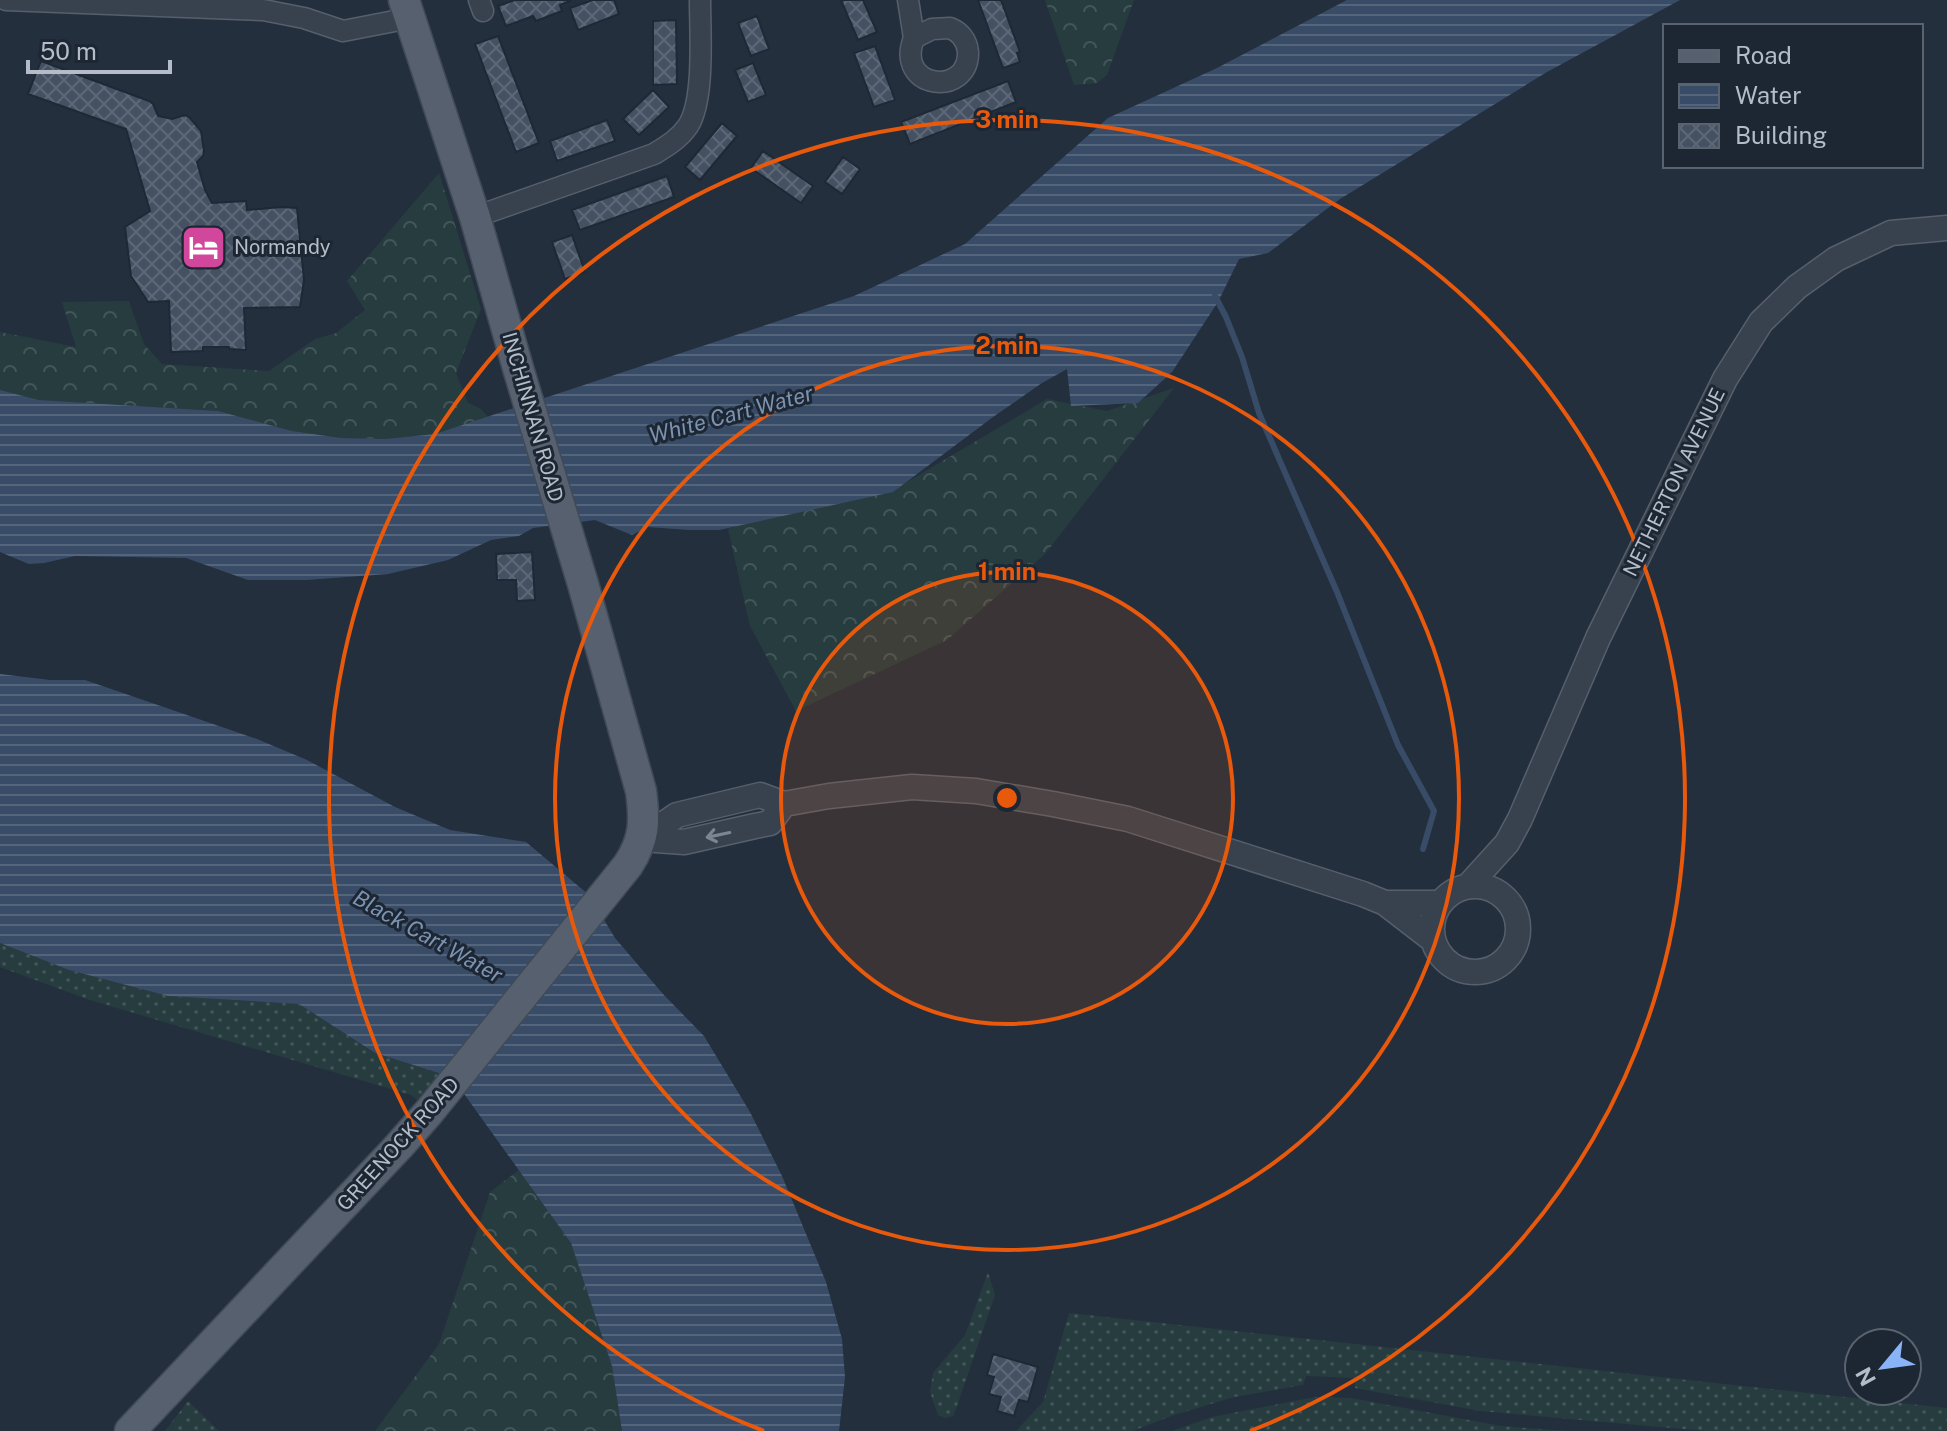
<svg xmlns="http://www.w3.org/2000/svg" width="1947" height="1431" viewBox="0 0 1947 1431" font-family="'Public Sans',sans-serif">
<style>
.grass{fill:url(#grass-dots)}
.forest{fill:url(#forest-crowns)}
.water{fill:url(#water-rules)}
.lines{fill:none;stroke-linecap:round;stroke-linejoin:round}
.stream{stroke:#394c67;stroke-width:6}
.building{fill:url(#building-cross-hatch);stroke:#1f2835;stroke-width:2}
.minor-casing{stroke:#565f6c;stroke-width:23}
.tertiary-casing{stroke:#565f6c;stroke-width:27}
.primary-casing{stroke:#414a57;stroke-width:33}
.minor{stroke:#38414e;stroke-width:20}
.tertiary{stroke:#38414e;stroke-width:24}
.primary{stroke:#56606e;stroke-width:30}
.oneway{stroke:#7c8592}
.ring{fill:none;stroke:#e8590c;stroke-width:4}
.labels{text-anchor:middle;stroke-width:6;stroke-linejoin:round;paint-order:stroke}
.poi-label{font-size:20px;fill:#b4bcc9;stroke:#1d2633;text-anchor:start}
.street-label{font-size:20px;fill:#b4bcc9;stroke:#1d2633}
.water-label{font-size:22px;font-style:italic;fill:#7c92b1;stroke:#1d2633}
.centre{fill:#e8590c;stroke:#1d2633;stroke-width:4}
.ring-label{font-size:24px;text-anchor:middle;font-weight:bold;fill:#e8590c;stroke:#1d2633;stroke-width:6;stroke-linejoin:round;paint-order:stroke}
</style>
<defs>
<pattern id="grass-dots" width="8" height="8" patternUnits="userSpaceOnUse" patternTransform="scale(2)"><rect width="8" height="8" fill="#263c3f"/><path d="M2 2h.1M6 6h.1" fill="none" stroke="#435659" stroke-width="1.8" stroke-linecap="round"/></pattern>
<pattern id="forest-crowns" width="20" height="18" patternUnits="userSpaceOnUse" patternTransform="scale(2)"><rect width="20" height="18" fill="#263c3f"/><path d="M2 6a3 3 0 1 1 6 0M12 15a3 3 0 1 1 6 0" fill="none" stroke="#435659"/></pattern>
<pattern id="water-rules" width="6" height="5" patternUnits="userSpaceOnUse" patternTransform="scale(2)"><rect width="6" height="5" fill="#394c67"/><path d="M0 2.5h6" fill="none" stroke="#53647b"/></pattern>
<pattern id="building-cross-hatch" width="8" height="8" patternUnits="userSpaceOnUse" patternTransform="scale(2)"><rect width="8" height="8" fill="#455162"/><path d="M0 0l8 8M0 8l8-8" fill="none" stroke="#5d6877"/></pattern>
</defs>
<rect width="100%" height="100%" fill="#242f3e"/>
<!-- grass -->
<path class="grass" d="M 0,943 L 69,970 L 168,996 L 299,1004 L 374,1053 L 445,1074 L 419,1102 L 411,1095 L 90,1000 L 0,967 Z
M 988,1272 L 995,1295 L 956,1409 L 953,1416 L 945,1418 L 938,1415 L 930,1392 L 933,1373 L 965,1335 Z
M 1069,1313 L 1947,1408 L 1947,1431 L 1706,1431 L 1480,1411 L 1355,1388 L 1354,1378 L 1306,1376 L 1303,1385 L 1234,1397 L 1171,1416 L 1133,1431 L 1016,1431 L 1043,1402 Z
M 1315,1397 L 1351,1398 L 1501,1426 L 1567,1431 L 1172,1431 L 1212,1417 Z
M 188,1401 L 219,1431 L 165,1431 Z"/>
<!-- forest -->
<path class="forest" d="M 1045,0 L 1134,0 L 1107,75 L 1097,83 L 1074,85 Z
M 439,173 L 481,309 L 456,373 L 468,403 L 481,409 L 488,417 L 435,434 L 385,439 L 341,438 L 292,431 L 218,411 L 39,400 L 0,390 L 0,332 L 76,347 L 62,302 L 129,301 L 144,344 L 162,364 L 269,371 L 315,339 L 336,333 L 365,310 L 347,281 Z
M 1174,388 L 1045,554 L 947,640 L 796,711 L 750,626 L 728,529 L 763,516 L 907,482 L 1047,399 L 1107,411 Z
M 519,1170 L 571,1243 L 612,1366 L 622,1431 L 375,1431 L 439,1344 L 490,1192 Z"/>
<!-- water -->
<path class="water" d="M 1347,0 L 1680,0 L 1547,72 L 1340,199 L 1268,253 L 1239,259 L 1218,302 L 1172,372 L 1138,403 L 1071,406 L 1067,369 L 1042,383 L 993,417 L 893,492 L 719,530 L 689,530 L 648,527 L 632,535 L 595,520 L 533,528 L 519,536 L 491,540 L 448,560 L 388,574 L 306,580 L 248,580 L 186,558 L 75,556 L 44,563 L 29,564 L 0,552 L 0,390 L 39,400 L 218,411 L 292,431 L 341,438 L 385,439 L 435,434 L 854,296 L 965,244 L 1108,118 L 1217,68 Z
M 0,674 L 50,680 L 85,680 L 257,739 L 307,760 L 395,807 L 450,830 L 526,842 L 589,895 L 615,938 L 663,994 L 704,1036 L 750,1112 L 782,1176 L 826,1282 L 842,1339 L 845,1377 L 839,1431 L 622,1431 L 612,1366 L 571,1243 L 452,1077 L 375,1053 L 299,1004 L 168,996 L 69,970 L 0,943 Z"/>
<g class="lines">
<!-- stream -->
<path class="stream" d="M 1215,296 L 1226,317 L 1242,357 L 1259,413 L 1337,592 L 1398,745 L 1434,811 L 1423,849"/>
</g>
<!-- building -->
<path class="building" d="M 515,0 L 570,0 L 570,1 L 560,5 L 562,11 L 536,21 L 533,16 L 506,26 L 498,6 Z
M 593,0 L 614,0 L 619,14 L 578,30 L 570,8 Z
M 841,0 L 863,0 L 877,32 L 858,40 Z
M 978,0 L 1001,0 L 1020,52 L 1017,53 L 1020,62 L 1003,68 Z
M 757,16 L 769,49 L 751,56 L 738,23 Z
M 676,20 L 677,84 L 653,85 L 653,21 Z
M 498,36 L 539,143 L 516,152 L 475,44 Z
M 875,46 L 895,100 L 874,107 L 854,53 Z
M 41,61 L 149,101 L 153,104 L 158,116 L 172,119 L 185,115 L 190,118 L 201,131 L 204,151 L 203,156 L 197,162 L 205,190 L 212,203 L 246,201 L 247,210 L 281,207 L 297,208 L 304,280 L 300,307 L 244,308 L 246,350 L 230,349 L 229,347 L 203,347 L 203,351 L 171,352 L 169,301 L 148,302 L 131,276 L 125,227 L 150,211 L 126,129 L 28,94 Z
M 753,63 L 766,95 L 748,102 L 735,70 Z
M 1008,81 L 1016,102 L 910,144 L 901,122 Z
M 653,90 L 669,107 L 639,135 L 623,119 Z
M 607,120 L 615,141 L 557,161 L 550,141 Z
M 722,123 L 737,136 L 700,180 L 685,167 Z
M 763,151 L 813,186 L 801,203 L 751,168 Z
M 843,157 L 860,169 L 842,194 L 825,182 Z
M 667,176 L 674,197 L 580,230 L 572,210 Z
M 572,235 L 585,272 L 565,279 L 552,242 Z
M 532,552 L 535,600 L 517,601 L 516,580 L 497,580 L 496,554 Z
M 993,1354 L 1038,1367 L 1028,1402 L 1019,1400 L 1014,1416 L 997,1411 L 1001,1397 L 989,1394 L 994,1377 L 987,1375 Z"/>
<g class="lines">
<defs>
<path id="minor" d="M 6,0 L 263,10 L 304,18 L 343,31 L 410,18
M 479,0 L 483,11
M 908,0 L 914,38
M 950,28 C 960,32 967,40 968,52 C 969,98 894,89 914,38 L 932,29 Z
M 475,217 L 654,154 C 667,146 679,139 688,126 C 705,100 700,32 700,0"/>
<path id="tertiary" d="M 642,839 L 677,815 L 760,795 L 784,804 L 829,796 L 912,787 L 976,791 L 1053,804 L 1128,819 L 1363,894 L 1385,903 L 1433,940
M 642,839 L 684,842 L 755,826 L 770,823 L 784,804
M1432 929a43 43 0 1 1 86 0a43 43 0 1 1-86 0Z
M 1468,886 L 1507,843 L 1520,819 L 1598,638 L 1725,379 L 1761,322 L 1797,287 L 1836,259 L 1891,233 L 1947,228
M 1385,903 L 1440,903"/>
<path id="primary" d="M 130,1431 L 399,1146 L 429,1112 L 628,865 C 645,839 645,821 641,791 L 583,584 L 518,368 L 475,217 L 404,0"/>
</defs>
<!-- minor casing -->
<use href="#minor" class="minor-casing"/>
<!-- tertiary casing -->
<use href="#tertiary" class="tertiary-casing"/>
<!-- primary casing -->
<use href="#primary" class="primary-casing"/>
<!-- minor -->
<use href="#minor" class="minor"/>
<!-- tertiary -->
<use href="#tertiary" class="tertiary"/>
<!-- primary -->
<use href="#primary" class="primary"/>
</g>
<!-- one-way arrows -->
<defs><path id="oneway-shaft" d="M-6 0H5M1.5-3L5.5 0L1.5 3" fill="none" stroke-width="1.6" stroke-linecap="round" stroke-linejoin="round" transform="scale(2)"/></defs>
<use class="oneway" href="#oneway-shaft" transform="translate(718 835) rotate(168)"/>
<!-- distance rings -->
<circle cx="1007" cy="798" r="226" fill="#e8590c" fill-opacity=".12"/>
<g class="ring">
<circle cx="1007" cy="798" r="226"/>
<circle cx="1007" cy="798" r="452"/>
<path d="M764 1431A678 678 0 1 1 1250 1431"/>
</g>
<!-- icons -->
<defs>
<symbol id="hotel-square" viewBox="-11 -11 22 22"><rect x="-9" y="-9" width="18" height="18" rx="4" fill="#d1479c" stroke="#1d2633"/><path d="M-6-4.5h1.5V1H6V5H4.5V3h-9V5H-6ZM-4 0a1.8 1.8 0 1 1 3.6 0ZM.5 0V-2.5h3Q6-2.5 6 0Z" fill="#fff"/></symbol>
</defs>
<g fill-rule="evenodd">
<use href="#hotel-square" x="178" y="222" width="51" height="51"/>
</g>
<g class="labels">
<!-- poi labels -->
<g class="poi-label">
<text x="234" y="254">Normandy</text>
</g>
<!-- street labels -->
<g class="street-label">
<text transform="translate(533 417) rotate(74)" y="7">INCHINNAN ROAD</text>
<text transform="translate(1674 482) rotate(-64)" y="7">NETHERTON AVENUE</text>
<text transform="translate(398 1144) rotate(-48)" y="7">GREENOCK ROAD</text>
</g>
<!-- water labels -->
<g class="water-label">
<text transform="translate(731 414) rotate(-15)" y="8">White Cart Water</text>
<text transform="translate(428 936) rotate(29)" y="8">Black Cart Water</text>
</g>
</g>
<circle cx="1007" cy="798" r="12" class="centre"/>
<g class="ring-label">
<text x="1007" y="128">3 min</text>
<text x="1007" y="354">2 min</text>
<text x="1007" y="580">1 min</text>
</g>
<!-- legend -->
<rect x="1663" y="24" width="260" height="144" fill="#1d2633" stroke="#59626f" stroke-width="2"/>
<rect x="1679" y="50" width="40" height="12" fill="#56606e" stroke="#59626f" stroke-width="2"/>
<text x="1735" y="64" font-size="24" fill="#b4bcc9">Road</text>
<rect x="1679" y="84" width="40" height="24" fill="url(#water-rules)" stroke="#59626f" stroke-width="2"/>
<text x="1735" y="104" font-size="24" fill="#b4bcc9">Water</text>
<rect x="1679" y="124" width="40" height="24" fill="url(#building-cross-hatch)" stroke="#59626f" stroke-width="2"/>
<text x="1735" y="144" font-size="24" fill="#b4bcc9">Building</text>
<!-- north arrow -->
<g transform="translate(1883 1367) rotate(241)"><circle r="38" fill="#1d2633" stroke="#59626f" stroke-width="2"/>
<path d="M0-6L14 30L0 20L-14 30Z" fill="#8ab4f8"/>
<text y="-12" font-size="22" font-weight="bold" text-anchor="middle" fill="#b4bcc9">N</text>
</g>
<!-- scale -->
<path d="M28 60v12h142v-12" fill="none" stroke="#b4bcc9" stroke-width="4"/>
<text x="40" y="60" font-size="24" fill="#b4bcc9" stroke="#1d2633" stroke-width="6" paint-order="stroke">50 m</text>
</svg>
